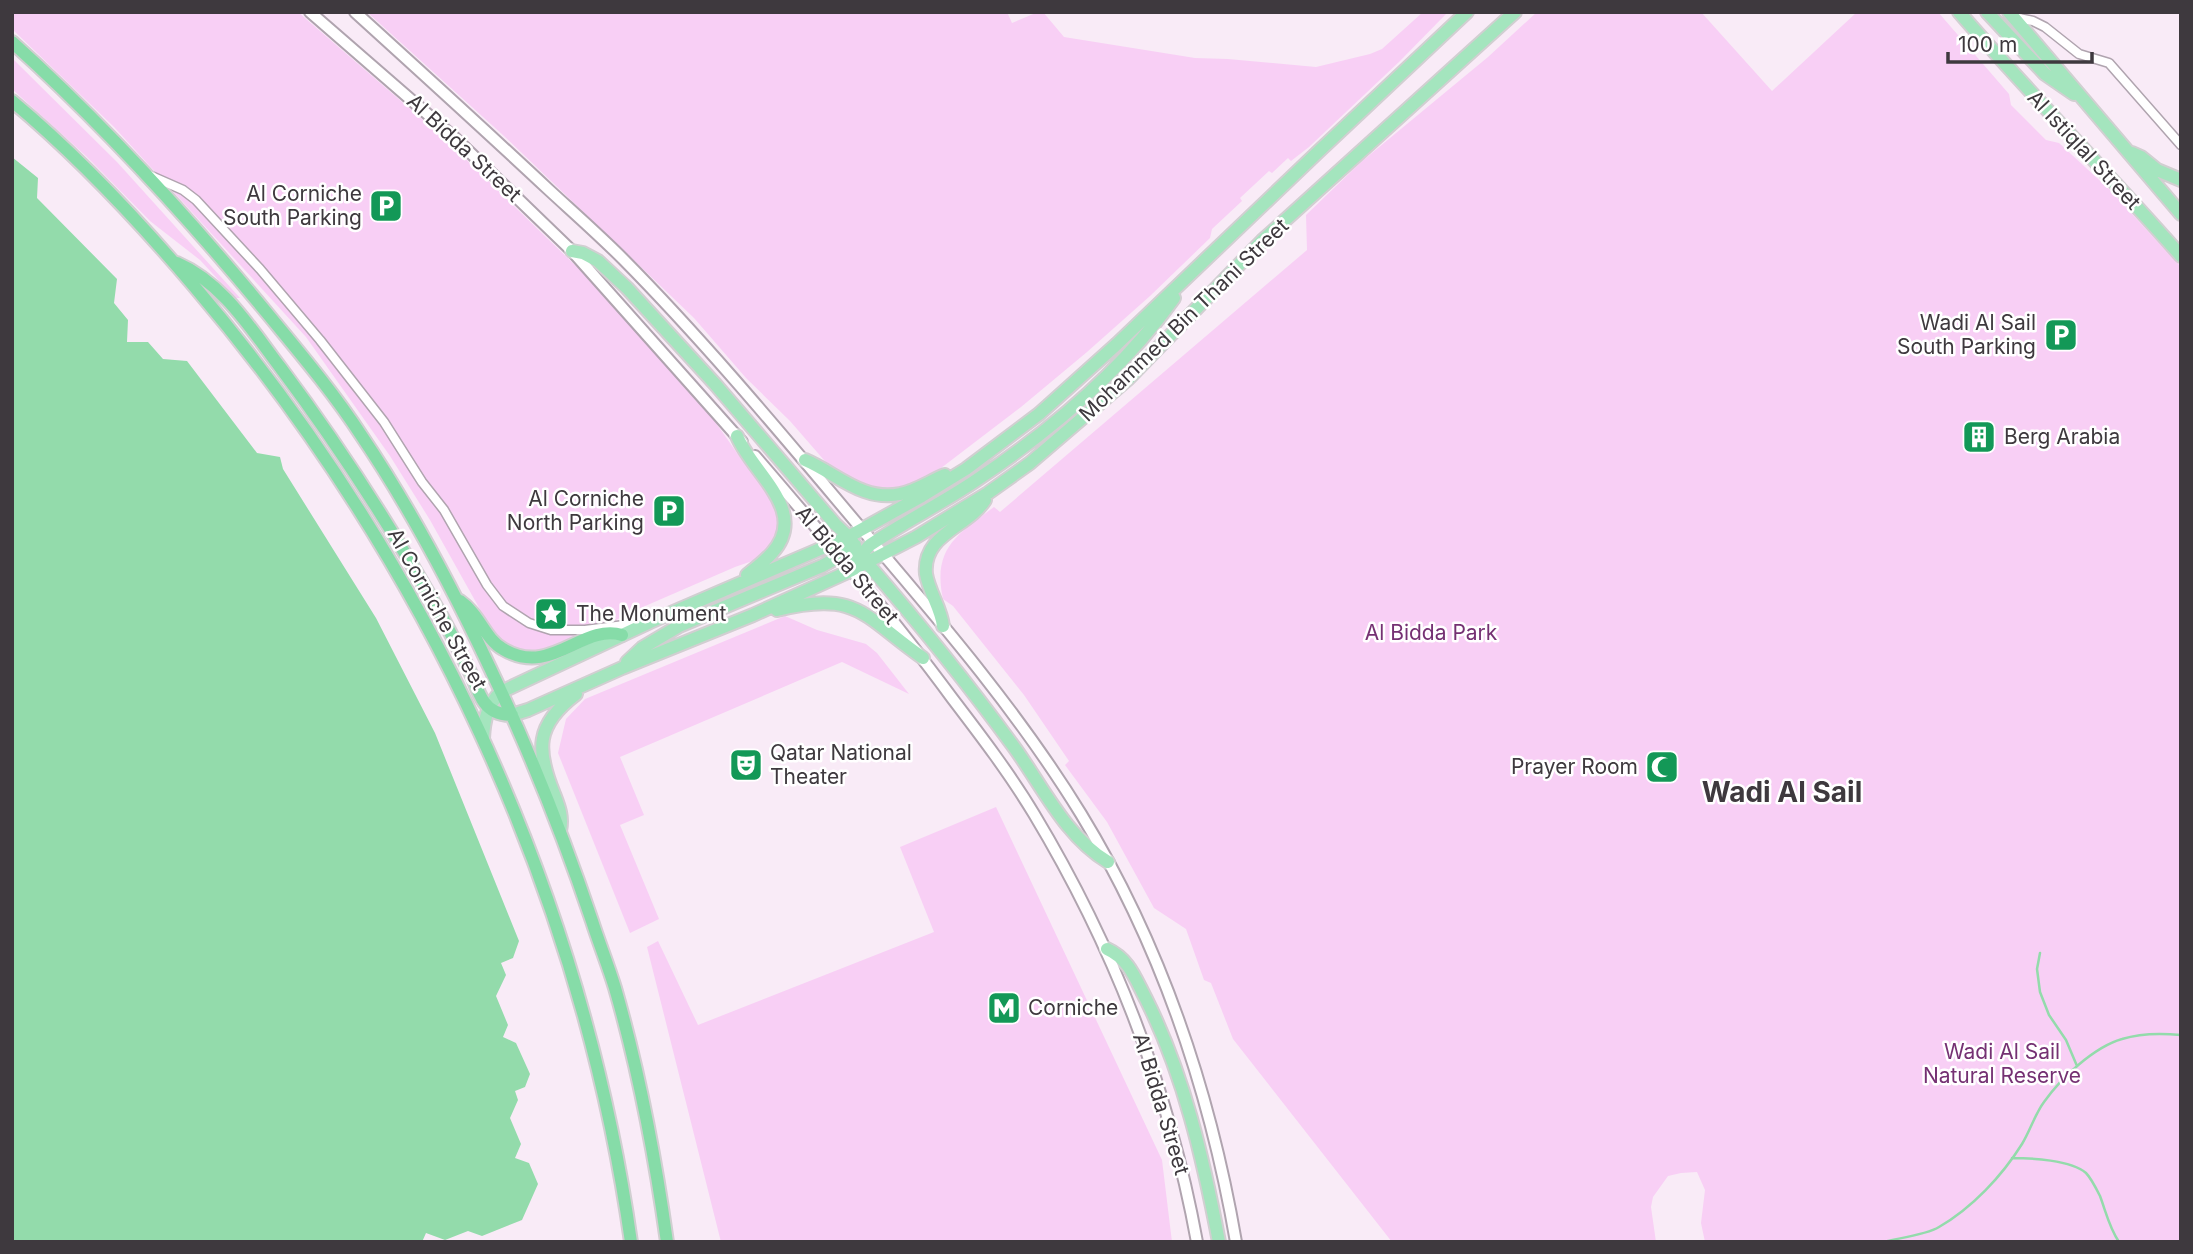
<svg xmlns="http://www.w3.org/2000/svg" width="2193" height="1254" viewBox="0 0 2193 1254" font-family="Inter,sans-serif">
<style>
.green{fill:#f8cff5}
.water{fill:#93dbab}
.lines{fill:none;stroke-linecap:round;stroke-linejoin:round}
.stream{stroke:#93dbab;stroke-width:2.5}
.minor-casing{stroke:#b0a4af;stroke-width:11}
.secondary-casing{stroke:#b0a4af;stroke-width:14}
.primary-casing{stroke:#d1cfd1;stroke-width:16}
.trunk-casing{stroke:#d1cfd1;stroke-width:16}
.minor{stroke:#fff;stroke-width:8}
.secondary{stroke:#fff;stroke-width:10}
.primary{stroke:#a4e5be;stroke-width:12}
.trunk{stroke:#86dca8;stroke-width:12}
.labels{text-anchor:middle;stroke-width:5;stroke-linejoin:round;paint-order:stroke}
.street-label{font-size:21px;fill:#3e393e;stroke:#fff}
.poi-label{font-size:21px;fill:#3e393e;stroke:#fff;text-anchor:end}
.park-label{font-size:21px;fill:#753173;stroke:#fff}
.district-label{font-size:28px;font-weight:bold;fill:#3e393e;stroke:#fff}
</style>
<rect width="100%" height="100%" fill="#f9ebf7"/>
<!-- green -->
<path class="green" d="M 12,12 L 298,12 L 445,139 L 580,270 L 711,416 L 742,460 L 769,491 L 776,500 L 780,532 L 761,558 L 735,567 L 636,610 L 570,643 L 535,652 L 518,650 L 502,640 L 487,622 L 430,520 L 390,456 L 306,337 L 114,127 L 12,29 Z
M 367,12 L 1007,12 L 1012,23 L 1038,12 L 1043,12 L 1064,37 L 1195,58 L 1228,59 L 1316,67 L 1370,54 L 1382,49 L 1423,12 L 1448,12 L 1400,61 L 1309,147 L 1291,161 L 1288,158 L 1272,173 L 1269,171 L 1240,198 L 1242,201 L 1212,229 L 1210,238 L 1150,296 L 1087,352 L 1021,407 L 928,478 L 901,489 L 872,490 L 830,467 L 790,421 L 746,378 L 694,318 L 504,136 Z
M 1537,12 L 1701,12 L 1772,91 L 1857,12 L 1938,12 L 2009,94 L 2011,105 L 2046,140 L 2059,143 L 2110,190 L 2181,267 L 2181,1242 L 1705,1242 L 1701,1223 L 1705,1190 L 1697,1172 L 1681,1173 L 1668,1176 L 1653,1197 L 1651,1207 L 1656,1242 L 1392,1242 L 1233,1039 L 1211,983 L 1204,980 L 1186,929 L 1154,908 L 1107,822 L 1065,765 L 1069,761 L 1024,695 L 953,606 L 943,599 C 932,548 958,534 994,507 L 1000,512 L 1307,250 L 1306,215 L 1361,162 L 1488,57 Z
M 12,58 L 117,162 L 240,298 L 235,298 L 200,260 L 150,221 L 87,157 L 12,89 Z
M 785,616 L 817,630 L 866,644 L 877,653 L 909,694 L 842,662 L 620,757 L 644,815 L 620,825 L 659,919 L 630,933 L 558,753 L 566,719 L 585,699 Z
M 996,807 L 1162,1160 L 1172,1242 L 721,1242 L 647,947 L 658,941 L 698,1025 L 934,932 L 900,847 Z"/>
<!-- water -->
<path class="water" d="M 12,157 L 38,178 L 37,198 L 117,279 L 114,303 L 128,320 L 127,342 L 148,342 L 163,359 L 187,361 L 257,453 L 280,457 L 283,469 L 376,618 L 435,733 L 519,941 L 513,958 L 501,963 L 506,975 L 496,996 L 508,1025 L 503,1037 L 516,1043 L 530,1074 L 525,1087 L 515,1091 L 518,1100 L 510,1118 L 521,1144 L 515,1158 L 529,1163 L 538,1184 L 522,1220 L 482,1236 L 468,1231 L 445,1240 L 426,1233 L 422,1242 L 12,1242 Z"/>
<g class="lines">
<!-- stream -->
<path class="stream" d="M 2040,953 L 2037,969 L 2040,992 L 2049,1015 L 2066,1040 L 2077,1066
M 2012,1158 C 2031,1158 2071,1160 2086,1173 C 2091,1178 2097,1190 2100,1196 C 2106,1212 2109,1227 2119,1242
M 1883,1242 C 1899,1238 1926,1235 1939,1227 C 1972,1208 2002,1176 2022,1144 C 2030,1131 2035,1114 2044,1102 C 2061,1078 2094,1047 2122,1039 C 2141,1033 2161,1033 2181,1035"/>
<defs>
<path id="minor" d="M 2014,17 L 2033,21 L 2045,27 L 2079,54 L 2109,63 L 2181,145
M 149,175 L 183,190 L 196,200 L 260,269 L 320,340 L 384,422 L 422,482 L 444,510 L 487,585 L 503,606 L 529,623 L 551,630 L 585,630 L 640,623"/>
<path id="secondary" d="M 310,12 L 455,138 L 572,251 L 742,442
M 355,12 C 420,71 485,130 549,190 C 574,213 599,235 623,259 C 705,342 779,431 854,520 C 934,614 1016,708 1081,814 C 1161,945 1210,1092 1236,1242
M 755,456 C 823,535 890,614 952,698 C 981,736 1010,774 1034,814 C 1114,947 1169,1089 1197,1242"/>
<path id="primary" d="M 1959,12 C 2031,95 2108,173 2181,256
M 1987,12 L 2045,74 L 2074,94
M 2009,12 L 2181,214
M 2132,153 L 2141,157 L 2157,170 L 2181,180
M 572,251 L 583,253 L 598,261 L 627,288 L 715,384 L 835,524 L 852,540
M 737,436 C 752,473 810,511 772,553 C 765,561 756,568 747,575
M 805,460 C 836,473 863,502 900,494 C 916,491 930,481 945,475
M 831,544 L 847,547 L 867,563 C 918,622 968,684 1014,747 C 1043,787 1065,836 1108,862
M 852,570 L 857,559 L 870,545 C 904,522 941,504 975,481 C 1049,432 1122,371 1174,298
M 777,610 C 858,590 863,616 923,658
M 943,626 C 941,608 929,592 926,574 C 922,534 968,527 985,500
M 627,662 L 642,648 L 679,626 L 822,566 L 844,554 L 855,545
M 512,715 L 528,710 L 622,668 L 753,615 L 852,570 L 916,537 L 988,493 L 1030,463 L 1128,379 L 1262,241 L 1515,12
M 483,738 C 484,720 487,705 501,692 L 650,622 L 848,537 L 922,496 L 966,469 L 1039,414 L 1117,344 L 1318,152 L 1467,12
M 560,831 C 563,817 559,807 554,794 C 536,750 535,725 576,694
M 1107,949 C 1129,959 1135,978 1146,999 C 1184,1075 1203,1158 1219,1242"/>
<path id="trunk" d="M 12,42 C 104,125 188,217 267,313 C 299,352 333,392 361,435 C 411,509 452,587 490,668 C 529,750 563,835 592,921 C 599,943 608,965 615,988 C 639,1071 655,1156 667,1242
M 12,101 C 78,156 138,220 194,286 C 424,556 581,889 631,1242
M 177,263 C 223,283 251,329 280,367 C 340,447 393,530 442,617 C 453,637 463,658 473,678 C 476,686 479,695 484,702 C 491,712 501,715 512,715
M 460,601 C 480,615 485,639 503,649 C 551,678 582,623 622,635"/>
</defs>
<!-- minor casing -->
<use href="#minor" class="minor-casing"/>
<!-- secondary casing -->
<use href="#secondary" class="secondary-casing"/>
<!-- primary casing -->
<use href="#primary" class="primary-casing"/>
<!-- trunk casing -->
<use href="#trunk" class="trunk-casing"/>
<!-- minor -->
<use href="#minor" class="minor"/>
<!-- secondary -->
<use href="#secondary" class="secondary"/>
<!-- primary -->
<use href="#primary" class="primary"/>
<!-- trunk -->
<use href="#trunk" class="trunk"/>
</g>
<!-- icons -->
<defs>
<symbol id="parking-square" viewBox="-11 -11 22 22"><rect x="-9" y="-9" width="18" height="18" rx="4" fill="#139857" stroke="#fff"/><path d="M-3.5-5.5H1a3.5 3.5 0 0 1 0 7H-1V5.5H-3.5ZM-1-3.4V-.6H.8a1.4 1.4 0 0 0 0-2.8Z" fill="#fff"/></symbol>
<symbol id="building-square" viewBox="-11 -11 22 22"><rect x="-9" y="-9" width="18" height="18" rx="4" fill="#139857" stroke="#fff"/><path d="M-4-6H4V6H1V3H-1V6H-4ZM-2.5-4.3h1.7v1.8h-1.7ZM.8-4.3h1.7v1.8H.8ZM-2.5-1h1.7V.8h-1.7ZM.8-1h1.7V.8H.8Z" fill="#fff"/></symbol>
<symbol id="sight-square" viewBox="-11 -11 22 22"><rect x="-9" y="-9" width="18" height="18" rx="4" fill="#139857" stroke="#fff"/><path d="M0-6L1.8-2.2L6-1.7L2.9 1.2L3.7 5.4L0 3.3L-3.7 5.4L-2.9 1.2L-6-1.7L-1.8-2.2Z" fill="#fff"/></symbol>
<symbol id="theatre-square" viewBox="-11 -11 22 22"><rect x="-9" y="-9" width="18" height="18" rx="4" fill="#139857" stroke="#fff"/><path d="M-5-5.5Q0-4 5-5.5V0Q5 5 0 6Q-5 5-5 0ZM-3.3-2.5H-1v1.5H-3.3ZM1-2.5H3.3v1.5H1ZM-2.8 1Q0 5.5 2.8 1Z" fill="#fff"/></symbol>
<symbol id="mosque-square" viewBox="-11 -11 22 22"><rect x="-9" y="-9" width="18" height="18" rx="4" fill="#139857" stroke="#fff"/><path d="M3.5-4.9A6 6 0 1 0 3.5 4.9A5 5 0 1 1 3.5-4.9Z" fill="#fff"/></symbol>
<symbol id="metro-square" viewBox="-11 -11 22 22"><rect x="-9" y="-9" width="18" height="18" rx="4" fill="#139857" stroke="#fff"/><path d="M-5.5 5V-5H-3L0 0L3-5H5.5V5H3V-.5L0 4L-3-.5V5Z" fill="#fff"/></symbol>
</defs>
<g fill-rule="evenodd">
<use href="#parking-square" x="367" y="187" width="38" height="38"/>
<use href="#parking-square" x="2042" y="316" width="38" height="38"/>
<use href="#building-square" x="1960" y="418" width="38" height="38"/>
<use href="#parking-square" x="650" y="492" width="38" height="38"/>
<use href="#sight-square" x="532" y="595" width="38" height="38"/>
<use href="#theatre-square" x="727" y="746" width="38" height="38"/>
<use href="#mosque-square" x="1643" y="748" width="38" height="38"/>
<use href="#metro-square" x="985" y="989" width="38" height="38"/>
</g>
<g class="labels">
<!-- street labels -->
<g class="street-label">
<text transform="translate(464 148) rotate(43)" y="7">Al Bidda Street</text>
<text transform="translate(2084 150) rotate(47)" y="7">Al Istiqlal Street</text>
<text transform="translate(1184 320) rotate(-44)" y="7">Mohammed Bin Thani Street</text>
<text transform="translate(847 565) rotate(50)" y="7">Al Bidda Street</text>
<text transform="translate(437 609) rotate(61)" y="7">Al Corniche Street</text>
<text transform="translate(1161 1104) rotate(73)" y="7">Al Bidda Street</text>
</g>
<!-- poi labels -->
<g class="poi-label">
<text x="362" y="201">Al Corniche<tspan x="362" dy="24">South Parking</tspan></text>
<text x="2036" y="330">Wadi Al Sail<tspan x="2036" dy="24">South Parking</tspan></text>
<text x="2004" y="444" text-anchor="start">Berg Arabia</text>
<text x="644" y="506">Al Corniche<tspan x="644" dy="24">North Parking</tspan></text>
<text x="576" y="621" text-anchor="start">The Monument</text>
<text x="770" y="760" text-anchor="start">Qatar National<tspan x="770" dy="24">Theater</tspan></text>
<text x="1638" y="774">Prayer Room</text>
<text x="1028" y="1015" text-anchor="start">Corniche</text>
</g>
<!-- park labels -->
<g class="park-label">
<text x="1431" y="640">Al Bidda Park</text>
<text x="2002" y="1059">Wadi Al Sail<tspan x="2002" dy="24">Natural Reserve</tspan></text>
</g>
<!-- district labels -->
<g class="district-label">
<text x="1782" y="802">Wadi Al Sail</text>
</g>
</g>
<!-- border -->
<rect width="2193" height="1254" fill="none" stroke="#3e393e" stroke-width="28"/>
<!-- scale -->
<path d="M1948 52v10h144v-10" fill="none" stroke="#3e393e" stroke-width="3.5"/>
<text x="1958" y="52" font-size="21" fill="#3e393e" stroke="#ffffff" stroke-width="5" paint-order="stroke">100 m</text>
</svg>
